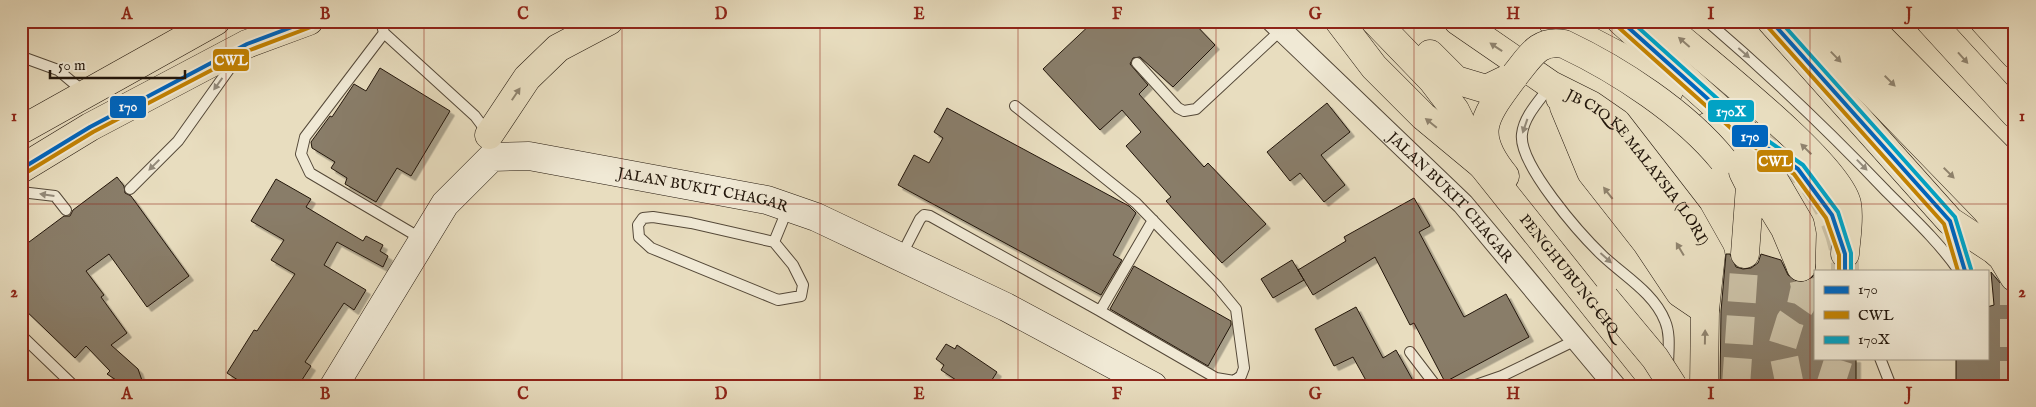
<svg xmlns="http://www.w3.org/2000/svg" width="2036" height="407" viewBox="0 0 2036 407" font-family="'IM FELL English',serif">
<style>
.building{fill:#897d69;stroke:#22160b;filter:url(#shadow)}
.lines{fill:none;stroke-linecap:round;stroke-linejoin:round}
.trunk-tunnel{stroke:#cabfa4;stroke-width:28;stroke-dasharray:28 14;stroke-linecap:butt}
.service-casing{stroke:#544838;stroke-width:12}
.minor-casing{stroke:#544838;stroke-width:23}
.secondary-casing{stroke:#22160b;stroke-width:29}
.primary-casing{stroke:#22160b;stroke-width:29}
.trunk-casing{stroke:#22160b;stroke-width:29}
.motorway-casing{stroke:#22160b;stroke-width:29}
.service{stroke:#f0e9d5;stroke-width:10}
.minor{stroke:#f0e9d5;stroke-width:21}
.secondary{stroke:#f0e9d5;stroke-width:28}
.primary{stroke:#e8ddbf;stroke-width:28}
.trunk{stroke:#e8ddbf;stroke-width:28}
.motorway{stroke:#e8ddbf;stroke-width:28}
.primary-bridge-casing{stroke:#22160b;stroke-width:29;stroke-linecap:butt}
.trunk-bridge-casing{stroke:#22160b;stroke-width:29;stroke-linecap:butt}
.primary-bridge{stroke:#e8ddbf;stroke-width:28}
.trunk-bridge{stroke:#e8ddbf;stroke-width:28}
.bus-1-casing{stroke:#f0e9d5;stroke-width:8}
.bus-2-casing{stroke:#f0e9d5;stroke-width:8}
.bus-3-casing{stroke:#f0e9d5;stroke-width:8}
.bus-1{stroke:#0065bd;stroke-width:4}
.bus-2{stroke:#c28203;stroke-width:4}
.bus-3{stroke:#02a2c4;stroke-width:4}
.oneway{fill:#8f836e}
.oneway2{fill:#938a7a}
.grid{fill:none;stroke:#8f2418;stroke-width:1;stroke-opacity:0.55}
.labels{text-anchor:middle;stroke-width:4;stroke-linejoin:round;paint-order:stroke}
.street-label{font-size:15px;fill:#22160b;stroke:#f0e9d5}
.line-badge{stroke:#f0e9d5;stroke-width:2}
.badge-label{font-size:14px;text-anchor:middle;font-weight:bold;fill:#fff}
.neatline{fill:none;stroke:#8f2418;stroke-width:2}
.grid-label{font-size:16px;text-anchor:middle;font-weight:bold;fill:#8f2418}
</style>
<defs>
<filter id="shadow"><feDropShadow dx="4.5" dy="4.5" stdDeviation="0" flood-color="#0004"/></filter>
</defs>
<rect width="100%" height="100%" fill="#e8ddbf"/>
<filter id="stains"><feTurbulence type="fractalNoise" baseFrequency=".004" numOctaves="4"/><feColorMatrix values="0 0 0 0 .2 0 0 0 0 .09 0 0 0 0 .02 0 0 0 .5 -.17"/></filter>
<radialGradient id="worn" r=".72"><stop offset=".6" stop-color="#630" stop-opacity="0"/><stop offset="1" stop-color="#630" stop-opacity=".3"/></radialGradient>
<!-- building -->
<path class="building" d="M 1094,21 L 1192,21 L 1215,45 L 1173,87 L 1140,57 L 1133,58 L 1130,64 L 1148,85 L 1139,94 L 1204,167 L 1208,163 L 1266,224 L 1222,263 L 1166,201 L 1171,197 L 1126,146 L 1141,132 L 1122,110 L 1100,130 L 1043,69 Z
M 380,68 L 450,111 L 411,176 L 397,168 L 376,202 L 345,184 L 347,178 L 331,168 L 335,162 L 312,148 L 311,142 L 330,116 L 332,117 L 354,84 L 366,91 Z
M 1327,103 L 1350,132 L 1321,155 L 1345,185 L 1324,202 L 1300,173 L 1290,181 L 1267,152 Z
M 947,108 L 1129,206 L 1136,213 L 1113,255 L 1122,260 L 1101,295 L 898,185 L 914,155 L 929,163 L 943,138 L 934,132 Z
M 117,177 L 124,186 L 125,193 L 131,196 L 189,276 L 147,307 L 109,254 L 86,271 L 104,295 L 101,297 L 127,333 L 111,345 L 138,369 L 144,386 L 112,386 L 116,380 L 107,374 L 110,371 L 86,346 L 75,358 L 21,306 L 21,248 L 64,216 L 70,216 L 73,210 Z
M 276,179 L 311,199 L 306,207 L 363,241 L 366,236 L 383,245 L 380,251 L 388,256 L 383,267 L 337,242 L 324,265 L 366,290 L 354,310 L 344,303 L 305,362 L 311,366 L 298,386 L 247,386 L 227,373 L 254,330 L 257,331 L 295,274 L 271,260 L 284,240 L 251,221 Z
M 1414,198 L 1430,226 L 1419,232 L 1464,317 L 1506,294 L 1529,337 L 1445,382 L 1414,323 L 1410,325 L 1375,257 L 1313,295 L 1298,270 L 1346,241 L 1344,237 Z
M 1726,254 L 1730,254 L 1736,267 L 1743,269 L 1751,268 L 1758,263 L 1761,254 L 1781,260 L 1788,275 L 1799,282 L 1808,281 L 1815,274 L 1815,358 L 1856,358 L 1856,386 L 1720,386 L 1721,311 Z
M 1292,260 L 1304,280 L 1273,298 L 1261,279 Z
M 1134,266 L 1231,321 L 1231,325 L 1208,366 L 1110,309 Z
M 1991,272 L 2006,290 L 2015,293 L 2015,386 L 1956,386 L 1956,358 L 1987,358 L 1987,307 L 1994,305 Z
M 1356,307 L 1383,358 L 1396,350 L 1416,386 L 1369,386 L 1353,357 L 1334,366 L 1315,329 Z
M 946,344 L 955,349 L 957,345 L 997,372 L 988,386 L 965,386 L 941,370 L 944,365 L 936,359 Z"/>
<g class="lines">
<!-- trunk-tunnel -->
<path class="trunk-tunnel" d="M 1747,134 C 1763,145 1783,155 1798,168 C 1824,191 1846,236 1845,271
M 2014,277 L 2014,386
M 1736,386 L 1745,254
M 1790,386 L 1782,347 L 1790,321 L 1801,305 L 1805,287 L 1801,267
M 1830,386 L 1839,358"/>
<defs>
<path id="service" d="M 381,21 L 384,33 L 475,116 L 487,132
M 1707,21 C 1770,75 1830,132 1887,192 C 1912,217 1939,242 1959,271
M 384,33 L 305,137 L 301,154 L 310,173 L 422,239
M 21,59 L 25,58 L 58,70 L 84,92
M 1137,63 L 1178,108 L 1184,111 L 1196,109 L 1281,30
M 1550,86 C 1540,100 1524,116 1522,134 C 1518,164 1581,235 1603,256 C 1624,276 1654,293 1665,321 C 1671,335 1668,352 1668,367
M 1015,106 L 1136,203 L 1217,286 L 1236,309 L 1244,368 L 1241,376 L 1234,381 L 1216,378 L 1100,311
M 130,189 L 178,141 L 237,58
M 21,192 L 55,196 L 66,210
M 653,217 L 691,223 L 774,242 L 793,265 L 803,285 L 801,296 L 778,300 L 651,248 L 639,237 L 638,225 L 643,218 Z
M 1952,229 L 1965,271
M 774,242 L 788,208
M 901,256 L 920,219 L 924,215 L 930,216 L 1100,311 L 1153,220
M 21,335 L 74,386
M 1410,352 L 1436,386
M 1880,358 L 1891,386
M 1473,386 L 1502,376 L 1578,339"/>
<g id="minor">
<path id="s1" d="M 1272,21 L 1463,204 L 1615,386"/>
</g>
<g id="secondary">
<path id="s2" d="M 334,386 L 445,204 L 492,157 L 529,156 L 767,200 L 816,217 L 1006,307 L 1153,386"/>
</g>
<g id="primary">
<path id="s3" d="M 1482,165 L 1648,373 L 1655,386"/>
<path d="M 1505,176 C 1468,131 1487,114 1515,75"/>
</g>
<g id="trunk">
<path d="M 1339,21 L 1374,67 L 1423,116 L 1482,165"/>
<path d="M 1375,21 L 1432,80 L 1455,110 L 1478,157"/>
<path id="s4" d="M 1458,21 L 1551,85 L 1591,105 L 1617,123 L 1689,216 L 1711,255 L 1705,310 L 1704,386"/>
<path d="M 1621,21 L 1747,134 L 1800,224 L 1802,234 L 1801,267"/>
<path d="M 1771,21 L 1950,221 L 1994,250 L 2002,257 L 2014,277"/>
<path d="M 1803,21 L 1986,210 C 2001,228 2007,243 2012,266"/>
<path d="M 1831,21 L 1989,179 C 2004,199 2013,215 2014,240"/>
<path d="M 1864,21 L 2015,174"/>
<path d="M 1930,21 L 2015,114"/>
<path d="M 1984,21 L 2015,55"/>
<path d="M 1430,54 L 1456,80 L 1486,89 L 1515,75"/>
<path d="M 1560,98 L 1593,131 L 1665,224 L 1689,263 L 1703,303"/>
<path d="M 1564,107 L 1591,172 L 1646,242 L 1680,293 L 1705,310"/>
<path d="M 21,130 L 216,21"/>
<path d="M 489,135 L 527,78 L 558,48 L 609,21"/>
<path d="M 21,169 L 90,127 L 247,44 L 309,21"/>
</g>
<path id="motorway" d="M 1552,21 L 1619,56 L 1669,91
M 1660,21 C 1697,54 1839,163 1847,204 C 1850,219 1846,239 1845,254
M 1707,127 L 1747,167 L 1785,229 L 1801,267
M 1743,172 L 1750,186 L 1745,254"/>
</defs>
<!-- service casing -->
<use href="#service" class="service-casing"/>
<!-- minor casing -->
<use href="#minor" class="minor-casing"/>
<!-- secondary casing -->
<use href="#secondary" class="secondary-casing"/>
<!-- primary casing -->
<use href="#primary" class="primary-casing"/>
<!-- trunk casing -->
<use href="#trunk" class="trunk-casing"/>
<!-- motorway casing -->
<use href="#motorway" class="motorway-casing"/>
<!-- service -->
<use href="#service" class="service"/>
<!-- minor -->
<use href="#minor" class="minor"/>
<!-- secondary -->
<use href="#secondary" class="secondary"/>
<!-- primary -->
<use href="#primary" class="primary"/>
<!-- trunk -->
<use href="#trunk" class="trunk"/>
<!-- motorway -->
<use href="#motorway" class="motorway"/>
<defs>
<path id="primary-bridge" d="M 1605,298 L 1655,358 L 1673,386"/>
<path id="trunk-bridge" d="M 1515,75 C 1530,57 1538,39 1564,44 C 1619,70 1685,113 1723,160"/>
</defs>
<!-- primary-bridge casing -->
<use href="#primary-bridge" class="primary-bridge-casing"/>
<!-- trunk-bridge casing -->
<use href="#trunk-bridge" class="trunk-bridge-casing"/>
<!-- primary-bridge -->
<use href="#primary-bridge" class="primary-bridge"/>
<!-- trunk-bridge -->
<use href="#trunk-bridge" class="trunk-bridge"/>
<defs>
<path id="bus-1" d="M 1621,21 L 1747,134 L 1798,169 L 1832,215 L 1845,254 L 1845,271
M 1771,21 L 1950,221 L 1965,271
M 21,169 L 90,127 L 247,44 L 308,21"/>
<path id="bus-2" d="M 1766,25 L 1944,224 L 1958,271
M 1617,26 L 1743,139 L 1794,174 L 1826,218 L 1839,255 L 1839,271
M 24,174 L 93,132 L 250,50 L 311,27"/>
<path id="bus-3" d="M 1631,21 L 1751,129 L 1803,165 L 1838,212 L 1851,253 L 1851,271
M 1780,21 L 1955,217 L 1971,269"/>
</defs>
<!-- bus-1 casing -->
<use href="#bus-1" class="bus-1-casing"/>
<!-- bus-2 casing -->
<use href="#bus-2" class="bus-2-casing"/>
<!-- bus-3 casing -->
<use href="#bus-3" class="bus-3-casing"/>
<!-- bus-1 -->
<use href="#bus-1" class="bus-1"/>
<!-- bus-2 -->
<use href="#bus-2" class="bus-2"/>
<!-- bus-3 -->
<use href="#bus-3" class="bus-3"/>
</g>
<!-- one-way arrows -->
<defs><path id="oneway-solid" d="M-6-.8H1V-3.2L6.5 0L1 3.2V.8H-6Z" transform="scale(1.25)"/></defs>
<g class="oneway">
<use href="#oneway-solid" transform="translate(1684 42) rotate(-139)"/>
<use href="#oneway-solid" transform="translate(1496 47) rotate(-146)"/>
<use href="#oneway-solid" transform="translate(1836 57) rotate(46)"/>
<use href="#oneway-solid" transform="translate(1963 58) rotate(48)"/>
<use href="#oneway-solid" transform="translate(1890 81) rotate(45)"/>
<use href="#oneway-solid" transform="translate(516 94) rotate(-56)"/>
<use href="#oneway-solid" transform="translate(1431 123) rotate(-141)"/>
<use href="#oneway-solid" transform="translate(1806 149) rotate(-136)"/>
<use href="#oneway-solid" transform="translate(1949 173) rotate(45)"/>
<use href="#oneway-solid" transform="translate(1608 193) rotate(-128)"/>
<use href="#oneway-solid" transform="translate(1680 249) rotate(-121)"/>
<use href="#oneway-solid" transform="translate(1705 337) rotate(-89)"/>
</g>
<g class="oneway2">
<use href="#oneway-solid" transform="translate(1744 53) rotate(41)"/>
<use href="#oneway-solid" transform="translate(218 84) rotate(126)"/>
<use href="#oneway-solid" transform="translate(1525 126) rotate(109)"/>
<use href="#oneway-solid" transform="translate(154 165) rotate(135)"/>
<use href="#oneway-solid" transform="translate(1862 165) rotate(46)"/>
<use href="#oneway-solid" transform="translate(47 195) rotate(-172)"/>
<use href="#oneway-solid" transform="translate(1606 258) rotate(42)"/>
</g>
<!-- grid -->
<path class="grid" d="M 226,21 L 226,386M 424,21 L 424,386M 622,21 L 622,386M 820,21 L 820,386M 1018,21 L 1018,386M 1216,21 L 1216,386M 1414,21 L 1414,386M 1612,21 L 1612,386M 1810,21 L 1810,386M 21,204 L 2015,204"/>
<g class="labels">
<!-- street labels -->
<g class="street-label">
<text dy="5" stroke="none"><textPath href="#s4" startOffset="235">JB CIQ KE MALAYSIA (LORI)</textPath></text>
<text dy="5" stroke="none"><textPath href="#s2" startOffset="494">JALAN BUKIT CHAGAR</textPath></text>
<text dy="5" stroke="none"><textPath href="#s1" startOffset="251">JALAN BUKIT CHAGAR</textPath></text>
<text dy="5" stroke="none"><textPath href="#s3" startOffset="140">PENGHUBUNG CIQ</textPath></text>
</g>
</g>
<g class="line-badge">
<rect x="212" y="48" width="38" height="24" rx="5" fill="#c28203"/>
<rect x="109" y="95" width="38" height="24" rx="5" fill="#0065bd"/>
<rect x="1707" y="99" width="48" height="24" rx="5" fill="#02a2c4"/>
<rect x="1731" y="124" width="38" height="24" rx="5" fill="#0065bd"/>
<rect x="1756" y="149" width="38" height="24" rx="5" fill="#c28203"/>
</g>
<g class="badge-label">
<text x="231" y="65">CWL</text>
<text x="128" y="111">170</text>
<text x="1731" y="116">170X</text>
<text x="1750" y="141">170</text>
<text x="1775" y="166">CWL</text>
</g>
<!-- margin -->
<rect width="2036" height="407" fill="none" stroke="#e8ddbf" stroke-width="55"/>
<!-- legend -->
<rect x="1814" y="270" width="175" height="90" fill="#f0e9d5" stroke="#9e9584"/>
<rect x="1824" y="286" width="25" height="8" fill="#0065bd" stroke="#9e9584"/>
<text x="1858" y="294" font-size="15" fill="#22160b">170</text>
<rect x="1824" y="311" width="25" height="8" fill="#c28203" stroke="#9e9584"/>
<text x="1858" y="320" font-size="15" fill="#22160b">CWL</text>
<rect x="1824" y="336" width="25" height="8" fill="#02a2c4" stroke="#9e9584"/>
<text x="1858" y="344" font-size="15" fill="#22160b">170X</text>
<!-- scale -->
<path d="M50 70v8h135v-8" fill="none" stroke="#22160b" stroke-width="2.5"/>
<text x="58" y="70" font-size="15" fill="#22160b" stroke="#f0e9d5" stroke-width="4" paint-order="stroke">50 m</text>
<rect x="28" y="28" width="1980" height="352" class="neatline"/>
<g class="grid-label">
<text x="127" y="19">A</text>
<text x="325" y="19">B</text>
<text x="523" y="19">C</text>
<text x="721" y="19">D</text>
<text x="919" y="19">E</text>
<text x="1117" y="19">F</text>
<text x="1315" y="19">G</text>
<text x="1513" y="19">H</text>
<text x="1711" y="19">I</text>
<text x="1909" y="19">J</text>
<text x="14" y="121">1</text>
<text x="2022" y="121">1</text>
<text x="14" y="297">2</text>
<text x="2022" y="297">2</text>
<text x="127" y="399">A</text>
<text x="325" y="399">B</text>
<text x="523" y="399">C</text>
<text x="721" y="399">D</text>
<text x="919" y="399">E</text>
<text x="1117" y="399">F</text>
<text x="1315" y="399">G</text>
<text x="1513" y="399">H</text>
<text x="1711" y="399">I</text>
<text x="1909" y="399">J</text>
</g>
<rect width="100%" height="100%" filter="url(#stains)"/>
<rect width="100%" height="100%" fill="url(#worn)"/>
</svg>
